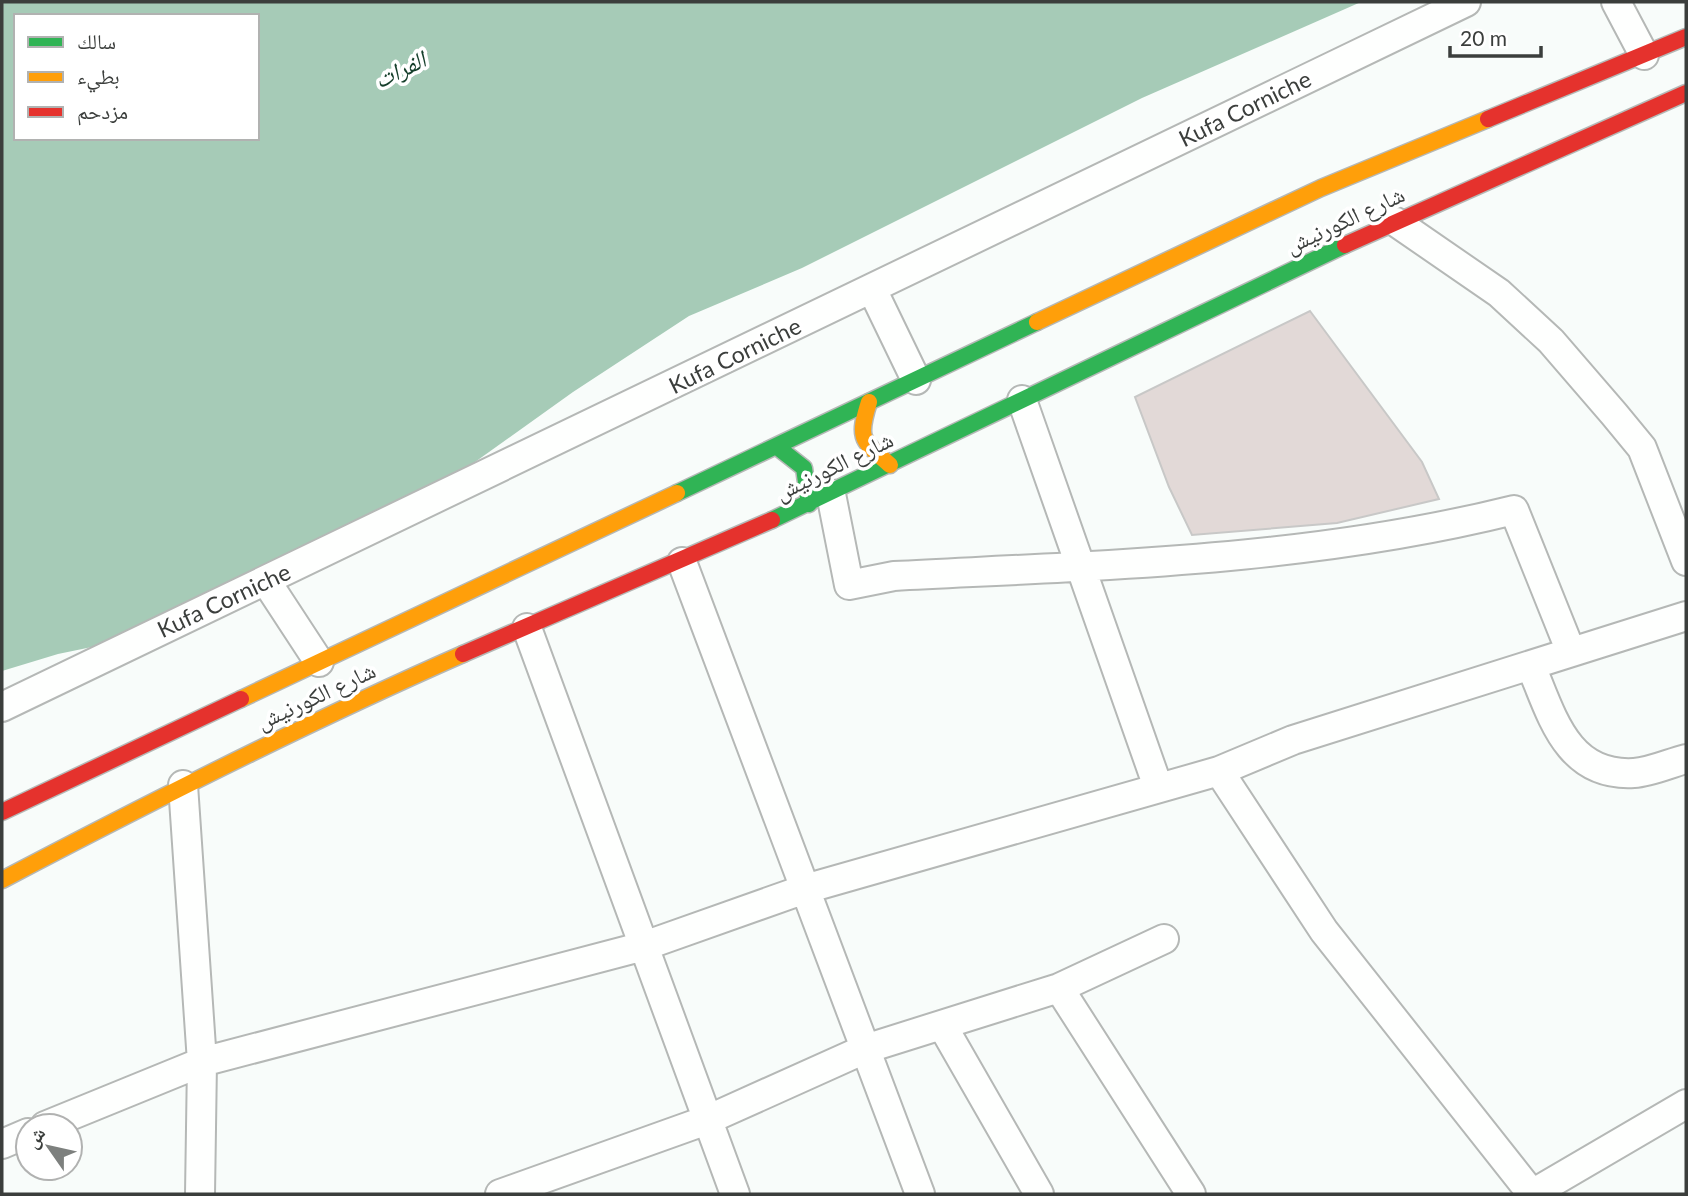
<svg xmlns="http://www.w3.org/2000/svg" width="1688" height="1196" viewBox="0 0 1688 1196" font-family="Lato,'Noto Naskh Arabic',sans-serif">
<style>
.water{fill:#a6cbb7;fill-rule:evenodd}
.building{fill:#e2d9d7;stroke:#c8c8c7;stroke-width:2}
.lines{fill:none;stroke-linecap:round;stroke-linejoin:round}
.street-casing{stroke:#b5b8b6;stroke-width:32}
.fast-casing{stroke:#b5b8b6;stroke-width:19}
.slow-casing{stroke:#b5b8b6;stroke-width:19}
.jam-casing{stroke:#b5b8b6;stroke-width:19}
.street{stroke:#fefffe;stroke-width:28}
.fast{stroke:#30b455;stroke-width:16}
.slow{stroke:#ff9f0a;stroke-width:16}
.jam{stroke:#e5322d;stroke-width:16}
.labels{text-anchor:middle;stroke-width:7;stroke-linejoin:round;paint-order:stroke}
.street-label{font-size:23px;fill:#3b3e3c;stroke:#fff}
.water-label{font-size:24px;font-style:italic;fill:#153f2b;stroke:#fff}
</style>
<rect width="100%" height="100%" fill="#f8fcfa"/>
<!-- water -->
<path class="water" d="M 2,2 L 1361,2 L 1142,98 L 802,268 L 689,316 L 573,392 L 468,467 L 116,642 L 58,654 L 2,671 ZM 16,16 L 257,16 L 257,138 L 16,138 Z"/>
<!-- building -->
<path class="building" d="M 1310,311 L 1422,462 L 1439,499 L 1337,523 L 1192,535 L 1169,487 L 1135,397 Z"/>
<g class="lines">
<defs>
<path id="street" d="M 1616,2 L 1644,55
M 1396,222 L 1499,293 L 1551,341 L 1614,414 L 1642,448 L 1686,561
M 872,289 L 916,380
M 1022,400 L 1158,787
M 831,494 L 849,585 L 894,576 C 1105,565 1309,561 1514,510 L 1571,652
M 682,562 L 920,1194
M 266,581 L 319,662
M 527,628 L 735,1194
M 1531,666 C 1552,716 1567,777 1634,773 C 1651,772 1670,763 1686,759
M 2,707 L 1466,2
M 1219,771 L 1324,931 L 1532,1194
M 183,785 L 202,1062 L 200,1194
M 1059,988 L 1191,1194
M 942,1025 L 1039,1194
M 45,1126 L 202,1062 L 644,946 L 805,889 L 1219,771 L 1293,740 L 1686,616
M 2,1144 L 28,1133
M 500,1194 L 707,1120 L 865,1049 L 1059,988 L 1164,939
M 1532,1194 L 1686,1104"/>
<path id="fast" d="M 776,446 L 804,468 L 809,504
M 677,493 L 1037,322
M 772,520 L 1345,245"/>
<path id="slow" d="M 1037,322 L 1321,188 L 1488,119
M 869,402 C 857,440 862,440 890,465
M 241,699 L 677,493
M 2,880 C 154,800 306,723 463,654"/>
<path id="jam" d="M 1488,119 L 1686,37
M 1345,245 L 1686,93
M 463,654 L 772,520
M 2,812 L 241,699"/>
</defs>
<!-- street casing -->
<use href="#street" class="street-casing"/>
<!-- fast casing -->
<use href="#fast" class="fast-casing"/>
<!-- slow casing -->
<use href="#slow" class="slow-casing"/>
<!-- jam casing -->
<use href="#jam" class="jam-casing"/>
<!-- street -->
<use href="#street" class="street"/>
<!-- fast -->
<use href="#fast" class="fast"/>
<!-- slow -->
<use href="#slow" class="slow"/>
<!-- jam -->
<use href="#jam" class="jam"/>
</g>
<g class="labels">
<!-- street labels -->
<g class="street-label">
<text transform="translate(1245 109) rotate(-26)" y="8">Kufa Corniche</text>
<text transform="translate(1345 220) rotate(-25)" y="8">شارع الكورنيش</text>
<text transform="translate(735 356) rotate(-26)" y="8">Kufa Corniche</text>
<text transform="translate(834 466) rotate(-26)" y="8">شارع الكورنيش</text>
<text transform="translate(224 601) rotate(-25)" y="8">Kufa Corniche</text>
<text transform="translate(316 696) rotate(-25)" y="8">شارع الكورنيش</text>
</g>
<!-- water labels -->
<g class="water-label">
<text transform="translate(400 70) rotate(-26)" y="8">الفرات</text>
</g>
</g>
<!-- border -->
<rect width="1688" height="1196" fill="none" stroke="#3b3e3c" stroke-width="7"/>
<!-- legend -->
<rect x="14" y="14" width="245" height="126" fill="#ffffff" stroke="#b1b2b1" stroke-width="2"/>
<rect x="28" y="37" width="35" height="10" fill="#30b455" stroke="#b1b2b1" stroke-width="2"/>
<text x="77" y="49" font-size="21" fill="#3b3e3c">سالك</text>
<rect x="28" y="72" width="35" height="10" fill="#ff9f0a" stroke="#b1b2b1" stroke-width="2"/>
<text x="77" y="84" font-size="21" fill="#3b3e3c">بطيء</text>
<rect x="28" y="107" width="35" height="10" fill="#e5322d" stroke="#b1b2b1" stroke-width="2"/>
<text x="77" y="119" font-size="21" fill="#3b3e3c">مزدحم</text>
<!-- north arrow -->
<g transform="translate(49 1147) rotate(304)"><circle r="33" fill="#ffffff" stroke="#b1b2b1" stroke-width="2"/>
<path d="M0-5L12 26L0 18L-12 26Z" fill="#7d807e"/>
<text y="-10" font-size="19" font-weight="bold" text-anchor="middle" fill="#3b3e3c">ش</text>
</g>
<!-- scale -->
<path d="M1450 46v10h91v-10" fill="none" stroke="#3b3e3c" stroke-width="3.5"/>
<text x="1460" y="46" font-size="21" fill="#3b3e3c" stroke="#ffffff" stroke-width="5" paint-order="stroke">20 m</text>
</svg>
